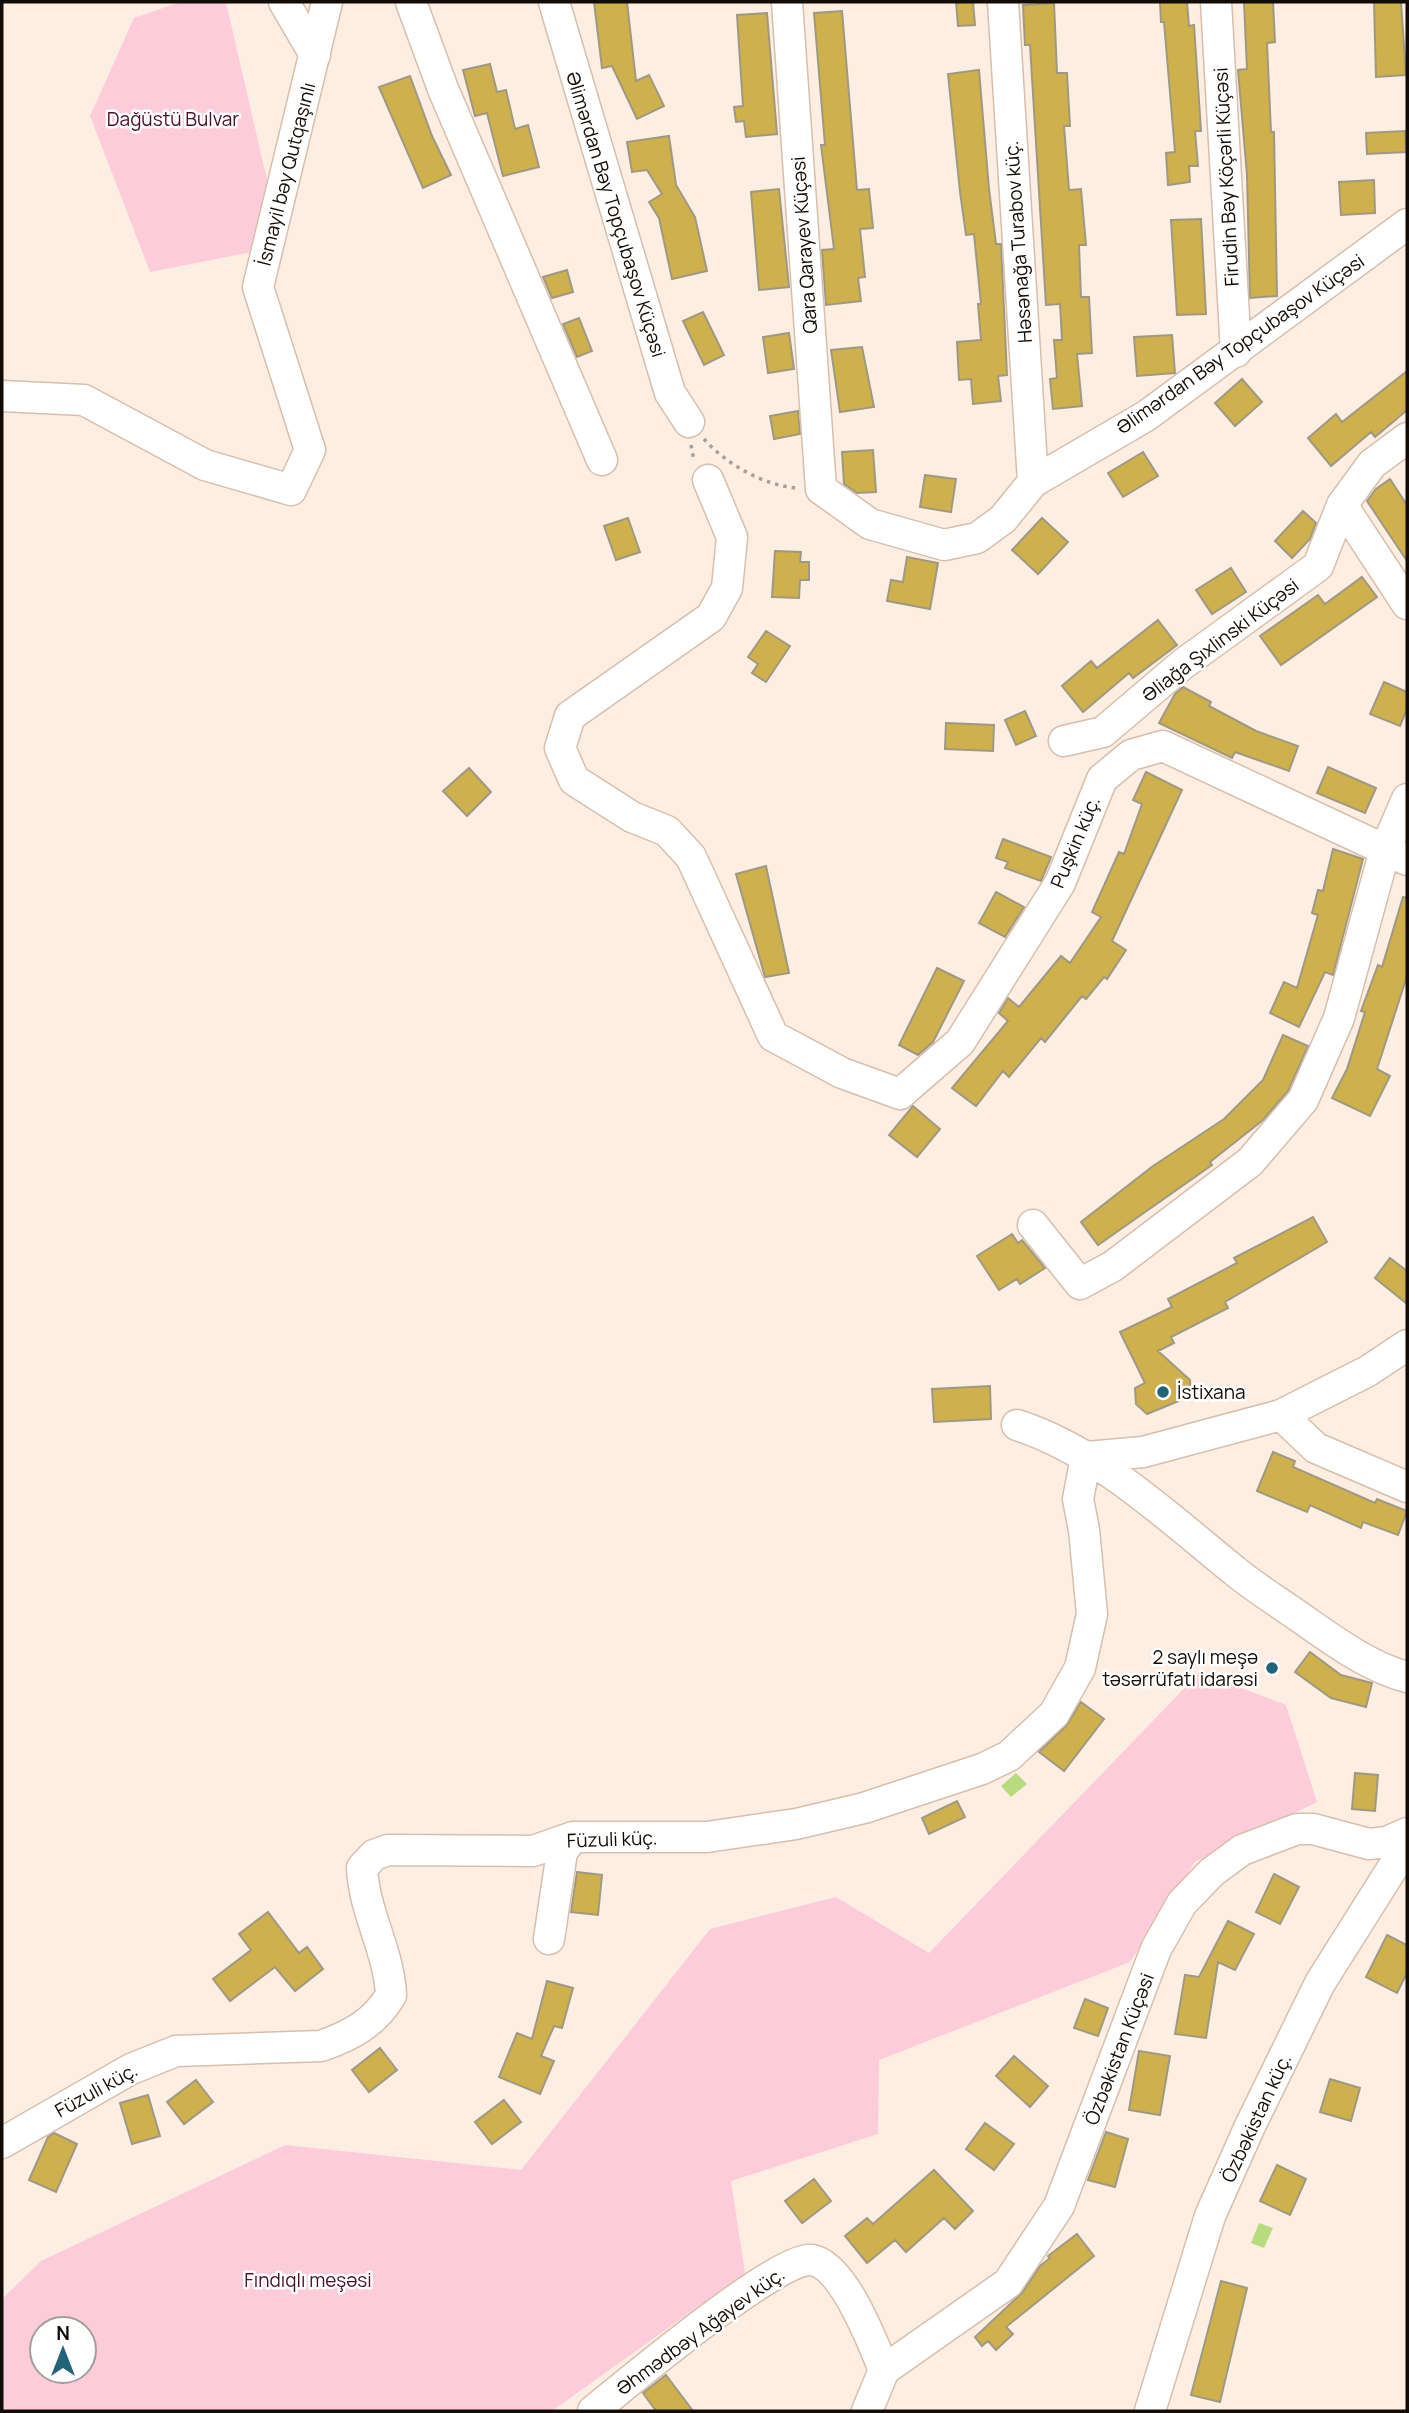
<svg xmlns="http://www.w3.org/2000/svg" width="1409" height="2413" viewBox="0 0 1409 2413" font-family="Manrope,sans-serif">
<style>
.green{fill:#fdccdb;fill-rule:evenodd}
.water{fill:#b9db7f}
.building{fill:#ceb14d;stroke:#a09980;stroke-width:2}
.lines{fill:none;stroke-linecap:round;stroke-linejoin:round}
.minor-casing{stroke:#d6bfac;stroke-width:33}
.path{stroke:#ab9f96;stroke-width:3.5;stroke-dasharray:3.5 5;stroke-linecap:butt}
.minor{stroke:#fff;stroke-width:30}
.poi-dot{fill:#226478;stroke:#fff;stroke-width:2.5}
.labels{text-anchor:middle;stroke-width:5;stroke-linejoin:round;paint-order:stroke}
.park-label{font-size:19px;fill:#4a0f29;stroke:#fff}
.street-label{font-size:19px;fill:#130c06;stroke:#fff}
.poi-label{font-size:19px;fill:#130c06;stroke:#fff;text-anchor:start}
</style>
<rect width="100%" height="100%" fill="#fdeee3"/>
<!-- green -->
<path class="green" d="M 180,2 L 226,2 L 267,180 L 257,251 L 150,272 L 90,116 L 134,18 Z
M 1200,1672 L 1286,1705 L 1317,1802 L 1195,1862 L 1130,1962 L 879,2060 L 878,2134 L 731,2181 L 745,2273 L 552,2411 L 2,2411 L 2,2299 L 41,2261 L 285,2145 L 521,2170 L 710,1929 L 836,1897 L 929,1953 ZM 42,2329 L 84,2329 L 84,2371 L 42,2371 Z"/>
<!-- water -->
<path class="water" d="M 1016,1773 L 1027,1784 L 1011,1797 L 1001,1786 Z
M 1259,2223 L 1273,2228 L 1264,2248 L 1251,2243 Z"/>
<!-- building -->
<path class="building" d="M 594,2 L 627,2 L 636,81 L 649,75 L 664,106 L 637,119 L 612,66 L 602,68 Z
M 956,2 L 973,2 L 975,25 L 958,26 Z
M 1160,2 L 1187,2 L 1189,26 L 1194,25 L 1201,131 L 1195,131 L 1198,166 L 1189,166 L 1190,182 L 1168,185 L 1166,153 L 1175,152 L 1164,22 L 1161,22 Z
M 1244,2 L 1273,2 L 1275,42 L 1267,43 L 1271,132 L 1274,132 L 1277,296 L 1250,298 L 1247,175 L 1238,70 L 1247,69 Z
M 1374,2 L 1401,2 L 1406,75 L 1376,77 Z
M 1054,3 L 1057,73 L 1067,73 L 1070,126 L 1064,126 L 1069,190 L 1081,189 L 1086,245 L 1079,245 L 1081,297 L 1089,297 L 1092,353 L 1077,354 L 1082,406 L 1053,409 L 1050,379 L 1057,378 L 1054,340 L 1062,340 L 1060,304 L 1046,305 L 1030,45 L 1025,45 L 1023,5 Z
M 842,11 L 857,190 L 869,189 L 873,228 L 860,229 L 865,277 L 858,278 L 861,301 L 826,305 L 822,250 L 834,249 L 821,145 L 825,145 L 814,13 Z
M 767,13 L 777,134 L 746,137 L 744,121 L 736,122 L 734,107 L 743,106 L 737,15 Z
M 490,64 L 497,92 L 506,90 L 515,129 L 528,125 L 539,167 L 503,176 L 487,113 L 475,116 L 463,70 Z
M 979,70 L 989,189 L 996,244 L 1001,244 L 1007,375 L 998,376 L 1001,401 L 973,404 L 971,379 L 959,380 L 957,342 L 981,340 L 978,304 L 981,304 L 974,234 L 966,235 L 960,192 L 948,74 Z
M 410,76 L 432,136 L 451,175 L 423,188 L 379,87 Z
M 1405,131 L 1407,152 L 1367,154 L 1366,133 Z
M 669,136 L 676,185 L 695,217 L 707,271 L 672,279 L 659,218 L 649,202 L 662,194 L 647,170 L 632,172 L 627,142 Z
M 1374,180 L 1375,213 L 1341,215 L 1339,182 Z
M 779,189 L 789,287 L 759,290 L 751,192 Z
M 1201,219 L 1206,314 L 1177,315 L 1171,220 Z
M 567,270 L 573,292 L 552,298 L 543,277 Z
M 703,312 L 724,355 L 704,365 L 683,321 Z
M 579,318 L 592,351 L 577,357 L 563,324 Z
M 789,333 L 794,369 L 768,373 L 763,337 Z
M 1172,335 L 1175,373 L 1137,376 L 1134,337 Z
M 862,347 L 874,407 L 840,412 L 831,350 Z
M 1407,371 L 1407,410 L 1375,437 L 1371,432 L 1331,466 L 1308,438 L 1336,414 L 1342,422 Z
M 1242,379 L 1262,402 L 1235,426 L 1215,403 Z
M 798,411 L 800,434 L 774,439 L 770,416 Z
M 873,450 L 876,492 L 857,493 L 844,484 L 842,452 Z
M 1143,452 L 1158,476 L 1123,497 L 1108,473 Z
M 925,475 L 956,479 L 951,512 L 920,507 Z
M 1390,479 L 1407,505 L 1407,561 L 1367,501 L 1376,489 Z
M 1303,511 L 1316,523 L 1310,539 L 1292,558 L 1275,541 Z
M 628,518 L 640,552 L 616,560 L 604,526 Z
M 1042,518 L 1068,542 L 1038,574 L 1012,550 Z
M 775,551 L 801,552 L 800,562 L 809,562 L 809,580 L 800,580 L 799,598 L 772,597 Z
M 907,557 L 938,563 L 930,609 L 887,601 L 891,580 L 903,582 Z
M 1231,568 L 1246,592 L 1212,614 L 1196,590 Z
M 1362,577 L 1377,597 L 1281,665 L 1260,636 L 1318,595 L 1325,604 Z
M 1158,620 L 1177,645 L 1133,678 L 1129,673 L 1083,712 L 1062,686 L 1091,661 L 1097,668 Z
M 766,631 L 790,646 L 766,682 L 752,673 L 758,664 L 748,657 Z
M 1384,682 L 1407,692 L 1407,709 L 1400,726 L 1370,714 Z
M 1183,687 L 1211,702 L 1209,706 L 1256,731 L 1298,746 L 1289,771 L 1235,752 L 1232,758 L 1159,723 L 1175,694 Z
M 1025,711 L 1036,736 L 1016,745 L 1005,720 Z
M 946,723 L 994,725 L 993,751 L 945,749 Z
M 1328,767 L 1376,788 L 1365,813 L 1317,793 Z
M 469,768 L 491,792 L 467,816 L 443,791 Z
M 1146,772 L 1182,790 L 1112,941 L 1126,950 L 1107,979 L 1104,977 L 1086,999 L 1082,996 L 1045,1042 L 1041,1038 L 1009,1077 L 1003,1071 L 976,1106 L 952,1088 L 1008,1021 L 999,1013 L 1008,998 L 1019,1007 L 1061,956 L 1070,963 L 1101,917 L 1092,912 L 1119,852 L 1124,854 L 1142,804 L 1133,800 Z
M 1003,839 L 1051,857 L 1041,881 L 1005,868 L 1008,862 L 996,858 Z
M 1333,849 L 1363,859 L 1333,975 L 1325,972 L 1299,1027 L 1270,1013 L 1284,982 L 1297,988 L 1318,915 L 1312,913 L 1318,890 L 1323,891 Z
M 766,866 L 789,973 L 765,977 L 736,874 Z
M 996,892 L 1024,907 L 1005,937 L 979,923 Z
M 1403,897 L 1407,898 L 1407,976 L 1377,1069 L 1390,1076 L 1370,1116 L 1332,1098 L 1347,1069 L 1365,1012 L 1361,1011 L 1378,965 L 1382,967 Z
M 937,968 L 964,981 L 933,1042 L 918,1055 L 899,1045 Z
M 1283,1035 L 1308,1046 L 1288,1091 L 1263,1120 L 1210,1162 L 1212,1165 L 1098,1245 L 1081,1222 L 1153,1166 L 1224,1119 L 1263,1080 Z
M 913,1106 L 940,1129 L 917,1157 L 889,1135 Z
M 1313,1217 L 1327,1242 L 1225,1302 L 1228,1308 L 1171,1337 L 1174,1343 L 1158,1351 L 1190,1380 L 1191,1396 L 1147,1414 L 1136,1404 L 1135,1388 L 1145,1383 L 1120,1332 L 1172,1307 L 1168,1299 L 1237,1263 L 1234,1258 Z
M 1012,1234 L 1018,1243 L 1022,1240 L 1045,1268 L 1020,1284 L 1017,1279 L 999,1290 L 977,1256 Z
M 1390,1258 L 1407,1271 L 1407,1304 L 1375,1278 Z
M 990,1386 L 991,1419 L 934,1422 L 932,1389 Z
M 1273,1452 L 1295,1461 L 1293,1467 L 1375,1503 L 1377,1499 L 1407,1511 L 1398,1535 L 1363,1522 L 1361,1528 L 1310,1505 L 1307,1512 L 1257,1491 Z
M 1310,1652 L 1341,1675 L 1372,1683 L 1366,1707 L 1331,1698 L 1295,1672 Z
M 1081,1702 L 1104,1719 L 1064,1771 L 1039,1752 L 1066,1726 Z
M 1355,1773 L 1378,1775 L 1375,1811 L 1352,1809 Z
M 957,1801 L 965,1817 L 929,1834 L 922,1818 Z
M 577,1872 L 602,1875 L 598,1915 L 571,1912 Z
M 1274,1874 L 1299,1887 L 1280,1924 L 1256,1912 Z
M 268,1912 L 299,1953 L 307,1947 L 323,1969 L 295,1991 L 275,1967 L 230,2001 L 213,1979 L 251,1950 L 239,1934 Z
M 1228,1921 L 1254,1934 L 1235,1970 L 1218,1962 L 1206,2038 L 1175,2034 L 1185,1975 L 1199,1977 Z
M 1387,1935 L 1407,1945 L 1407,1973 L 1397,1993 L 1366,1977 Z
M 547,1981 L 573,1988 L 562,2028 L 554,2026 L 541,2056 L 554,2061 L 540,2094 L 499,2077 L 517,2033 L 532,2039 Z
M 1085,1999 L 1108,2008 L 1098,2036 L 1074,2028 Z
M 380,2048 L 397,2070 L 369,2092 L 352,2070 Z
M 1139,2051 L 1170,2056 L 1160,2115 L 1129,2110 Z
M 1014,2056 L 1048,2086 L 1030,2107 L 996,2076 Z
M 1330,2079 L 1360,2088 L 1351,2121 L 1320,2112 Z
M 196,2080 L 213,2102 L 184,2124 L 167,2102 Z
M 148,2095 L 160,2136 L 132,2144 L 120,2103 Z
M 504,2100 L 521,2122 L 492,2144 L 475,2122 Z
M 985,2123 L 1014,2144 L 994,2170 L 966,2149 Z
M 1106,2132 L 1128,2139 L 1115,2187 L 1088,2180 Z
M 54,2133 L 77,2144 L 56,2192 L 29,2180 L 48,2137 Z
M 1277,2165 L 1306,2179 L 1290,2215 L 1260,2201 Z
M 934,2170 L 973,2211 L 955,2229 L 944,2218 L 906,2252 L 895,2240 L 867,2263 L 845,2236 L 867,2218 L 873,2224 Z
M 814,2179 L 831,2201 L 802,2223 L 785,2201 Z
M 1077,2234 L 1094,2256 L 1006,2327 L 1013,2334 L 996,2350 L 988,2341 L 982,2346 L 975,2337 L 1022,2293 L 1040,2266 L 1050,2258 L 1048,2256 Z
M 1221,2281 L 1247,2288 L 1220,2402 L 1191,2395 Z
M 666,2375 L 693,2411 L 656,2411 L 643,2393 Z"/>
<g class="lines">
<defs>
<path id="minor" d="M 284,2 L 315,55
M 411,2 L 443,89 L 602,460
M 554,2 L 670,393 L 689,422
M 787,2 L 821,489 L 870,524 L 944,545 L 977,538 L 1003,519 L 1033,482 L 1146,416 L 1407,224
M 1003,2 L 1033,482
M 1216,2 L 1236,352
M 2,396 L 84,400 L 205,465 L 291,490 L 310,450 L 258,287 L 327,2
M 708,480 L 732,537 L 727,588 L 711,617 L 570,716 L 560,748 L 574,780 L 632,817 L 667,831 L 691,857 L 773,1036 L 842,1073 L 900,1094 L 960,1042 L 1060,883 L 1102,779 L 1131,755 L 1163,746 L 1407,860
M 1342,505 L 1407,604
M 1064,741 L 1103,732 L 1183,664 L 1318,566 L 1342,505 L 1372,464 L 1407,438
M 1033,1225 L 1080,1284 L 1113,1266 L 1250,1162 L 1303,1100 L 1339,1018 L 1385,850 L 1407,799
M 1281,1415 L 1316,1448 L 1407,1487
M 1017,1425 C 1100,1452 1169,1518 1236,1572 C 1257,1589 1280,1603 1301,1618 C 1334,1641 1369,1667 1407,1677
M 1086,1457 L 1143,1452 L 1281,1415 L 1368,1371 L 1407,1345
M 549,1939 L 562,1852 L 573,1837
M 2,2143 L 131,2069 L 176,2051 L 321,2046 C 350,2036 375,2023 391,1995 C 389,1951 364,1912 362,1868 L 374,1855 L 388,1850 L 533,1851 L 573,1837 L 707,1837 L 796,1824 L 864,1808 L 982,1769 L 1009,1756 L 1054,1714 L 1080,1668 L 1092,1614 L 1084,1530 L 1078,1499 L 1086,1457
M 884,2370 L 1008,2283 L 1059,2206 L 1156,1949 L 1182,1903 L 1212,1872 L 1242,1850 L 1297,1829 L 1313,1829 L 1369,1844 L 1387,1842 L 1407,1833
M 593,2411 C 624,2386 781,2254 812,2260 C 844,2266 873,2343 884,2370
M 867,2411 L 884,2370
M 1150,2411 L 1210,2216 L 1250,2126 L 1320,1983 L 1407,1845"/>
</defs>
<!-- minor casing -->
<use href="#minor" class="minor-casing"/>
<!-- path -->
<path class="path" d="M 704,439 C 726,464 764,486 798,488
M 691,445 L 694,461"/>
<!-- minor -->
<use href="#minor" class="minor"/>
</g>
<!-- markers -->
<g class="poi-dot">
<circle cx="1163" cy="1392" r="7"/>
<circle cx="1272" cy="1668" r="7"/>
</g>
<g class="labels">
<!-- park labels -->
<g class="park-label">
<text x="173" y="126">Dağüstü Bulvar</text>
<text x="308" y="2287">Fındıqlı meşəsi</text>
</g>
<!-- street labels -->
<g class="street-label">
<text transform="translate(286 174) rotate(-76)" y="7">İsmayil bəy Qutqaşınlı</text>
<text transform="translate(1226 177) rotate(-93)" y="7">Firudin Bəy Köçərli Küçəsi</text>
<text transform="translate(616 214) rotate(73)" y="7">Əlimərdan Bəy Topçubaşov Küçəsi</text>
<text transform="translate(1018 242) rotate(-94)" y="7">Həsənağa Turabov küç.</text>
<text transform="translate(804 245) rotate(-94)" y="7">Qara Qarayev Küçəsi</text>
<text transform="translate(1240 344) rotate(-35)" y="7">Əlimərdan Bəy Topçubaşov Küçəsi</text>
<text transform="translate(1220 640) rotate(-37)" y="7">Əliağa Şıxlinski Küçəsi</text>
<text transform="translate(1075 842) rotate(-67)" y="7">Puşkin küç.</text>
<text transform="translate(612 1839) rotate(-2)" y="7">Füzuli küç.</text>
<text transform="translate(1119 2049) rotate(-69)" y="7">Özbəkistan Küçəsi</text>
<text transform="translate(96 2090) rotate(-29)" y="7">Füzuli küç.</text>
<text transform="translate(1256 2118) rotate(-65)" y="7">Özbəkistan küç.</text>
<text transform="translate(700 2331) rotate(-36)" y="7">Əhmədbəy Ağayev küç.</text>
</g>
<!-- poi labels -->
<g class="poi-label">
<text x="1177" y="1399">İstixana</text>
<text x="1258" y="1664" text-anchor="end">2 saylı meşə<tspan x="1258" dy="22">təsərrüfatı idarəsi</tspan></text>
</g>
</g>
<!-- border -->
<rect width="1409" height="2413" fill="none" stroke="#130c06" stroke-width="7"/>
<!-- north arrow -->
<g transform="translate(63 2350)"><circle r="33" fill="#ffffff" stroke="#a19e9b" stroke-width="2"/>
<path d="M0-5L12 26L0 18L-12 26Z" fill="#226478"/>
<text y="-10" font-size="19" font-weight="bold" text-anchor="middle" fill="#130c06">N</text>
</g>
</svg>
